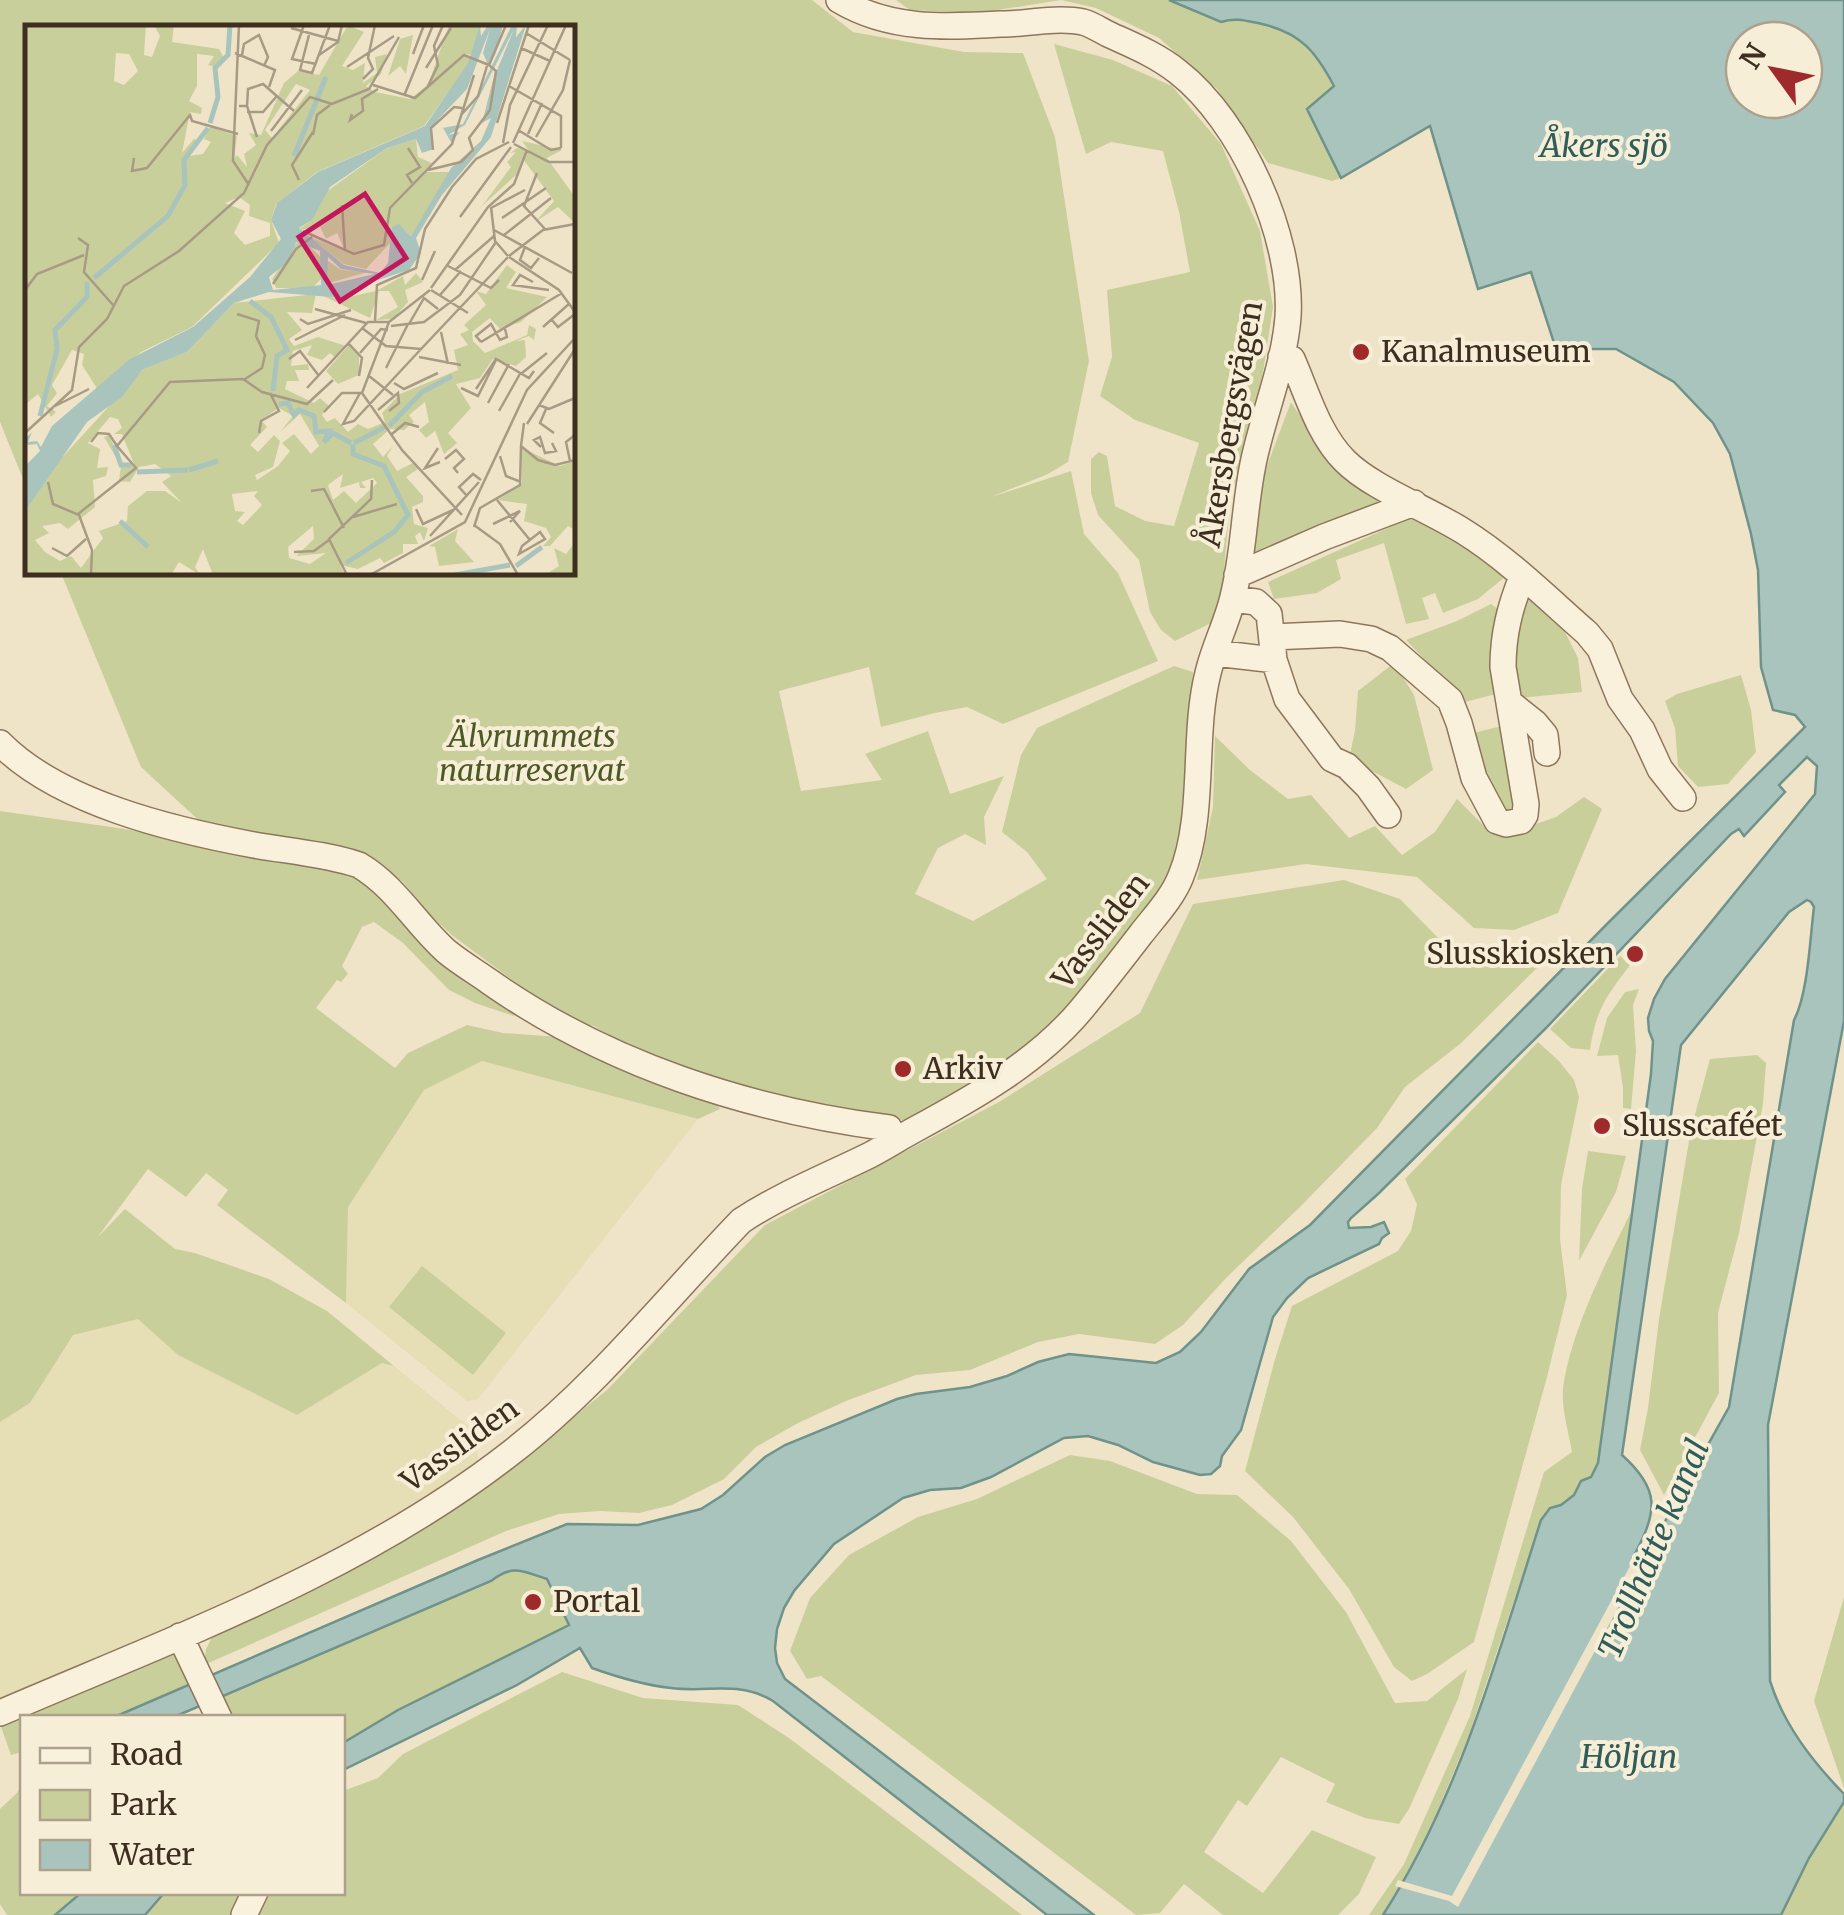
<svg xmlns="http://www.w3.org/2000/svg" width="1844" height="1915" viewBox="0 0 1844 1915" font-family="Merriweather,serif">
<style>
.farmland{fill:#e6deb5}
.green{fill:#c9cf9b}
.water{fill:#a9c4bc;stroke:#6f938a;stroke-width:2.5;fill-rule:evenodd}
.pier{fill:#f0e4c8}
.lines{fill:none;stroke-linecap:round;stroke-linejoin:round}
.minor-casing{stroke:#8d765c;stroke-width:28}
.minor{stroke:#faf1dc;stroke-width:25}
.poi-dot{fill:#9e2a2b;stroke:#f7eed8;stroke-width:4}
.labels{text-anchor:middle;stroke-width:8;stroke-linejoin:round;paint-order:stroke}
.poi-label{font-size:30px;fill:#3d2e20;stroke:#f7eed8;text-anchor:start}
.street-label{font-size:30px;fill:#3d2e20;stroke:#f7eed8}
.park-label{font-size:30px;font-style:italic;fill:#4d5a26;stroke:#f7eed8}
.water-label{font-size:32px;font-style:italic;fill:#2f5d5a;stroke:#f7eed8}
.inset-river{fill:none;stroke:#a9c4bc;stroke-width:5}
.inset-road{fill:none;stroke:#a89b85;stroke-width:2.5}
.view{fill:#c2185b;fill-opacity:0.15;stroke:#c2185b;stroke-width:5}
.inset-edge{fill:none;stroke:#3d2e20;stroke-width:5}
</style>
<rect width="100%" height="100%" fill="#f0e4c8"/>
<!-- farmland -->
<path class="farmland" d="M 482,1061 L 698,1119 L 478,1399 L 467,1401 L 346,1303 L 348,1207 L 424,1090 Z
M 139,1318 L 178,1355 L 297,1415 L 382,1363 L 394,1366 L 474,1431 L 479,1463 L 329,1554 L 182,1625 L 0,1701 L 0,1422 L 30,1403 L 73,1334 Z"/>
<!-- green -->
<path class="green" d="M 0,0 L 812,0 L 853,32 L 964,52 L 1023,53 L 1055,137 L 1089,361 L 1068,462 L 1048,474 L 991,497 L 1071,471 L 1084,534 L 1118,573 L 1158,661 L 1003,724 L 967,707 L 935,713 L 881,727 L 869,667 L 779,691 L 801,791 L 882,780 L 865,754 L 928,731 L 950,794 L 1004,776 L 984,817 L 986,845 L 965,834 L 938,848 L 915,894 L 973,921 L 1047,879 L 1027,852 L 1002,832 L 1021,755 L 1037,728 L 1174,666 L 1193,672 L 1182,818 L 1168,879 L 1097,977 L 1042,1037 L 955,1097 L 911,1120 L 892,1120 L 761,1093 L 633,1053 L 594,1026 L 566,1020 L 453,936 L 431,916 L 403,882 L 364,854 L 206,827 L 141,767 L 61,573 L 572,572 L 572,28 L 28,28 L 27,489 L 0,422 Z
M 896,0 L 1169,0 L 1221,22 C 1236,17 1247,21 1262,24 C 1301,33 1316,52 1334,86 L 1307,110 L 1341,178 L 1332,181 L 1268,163 L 1217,89 L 1159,38 L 1096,8 L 1061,0 L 979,13 L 910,10 Z
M 1054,44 L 1113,60 L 1172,86 L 1221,144 L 1260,231 L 1273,307 L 1263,372 L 1252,424 L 1230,502 L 1223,582 L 1213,622 L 1175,641 L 1161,630 L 1150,612 L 1139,560 L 1098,515 L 1091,493 L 1091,459 L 1099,452 L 1107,456 L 1115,506 L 1145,521 L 1174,526 L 1199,443 L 1135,420 L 1100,396 L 1112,357 L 1107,290 L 1190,272 L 1179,212 L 1163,151 L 1111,142 L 1086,154 Z
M 1291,402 L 1331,463 L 1384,506 L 1249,562 L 1262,479 Z
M 1410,518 L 1462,542 L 1506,576 L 1478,599 L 1443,613 L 1435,593 L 1422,598 L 1429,619 L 1406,624 L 1384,543 L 1336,560 L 1341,579 L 1317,593 L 1274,599 L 1268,582 Z
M 1531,594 L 1564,630 L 1578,658 L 1582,692 L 1520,698 L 1509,647 L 1517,616 Z
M 1491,604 L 1502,612 L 1500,693 L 1465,702 L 1406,640 L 1457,621 Z
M 1394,663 L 1414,695 L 1433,770 L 1406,789 L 1349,759 L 1355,731 L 1358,691 Z
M 1741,675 L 1751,710 L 1756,752 L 1728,784 L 1698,787 L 1678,766 L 1675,728 L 1665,701 L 1677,694 Z
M 1502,726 L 1519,814 L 1502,813 L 1493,799 L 1473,733 Z
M 1215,736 L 1250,770 L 1288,799 L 1311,795 L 1349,838 L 1375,826 L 1402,855 L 1435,832 L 1457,799 L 1485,827 L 1533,825 L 1556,817 L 1584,797 L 1602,809 L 1558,913 L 1514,930 L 1474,928 L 1417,877 L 1306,864 L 1197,880 L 1213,807 Z
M 0,811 L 125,829 L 364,878 L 510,1005 L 514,1016 L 475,1003 L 449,990 L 403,943 L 374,922 L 362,927 L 342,966 L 348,974 L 341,982 L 337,980 L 316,1008 L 395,1068 L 408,1053 L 467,1025 L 503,1033 L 560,1037 L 709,1093 L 720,1109 L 698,1119 L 482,1061 L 424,1090 L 348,1207 L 346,1303 L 217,1205 L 228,1190 L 206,1173 L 186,1197 L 148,1169 L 97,1238 L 125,1209 L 175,1249 L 195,1253 L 269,1279 L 327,1311 L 394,1366 L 382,1363 L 297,1415 L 178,1355 L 138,1319 L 73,1335 L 30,1403 L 0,1422 Z
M 1344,880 L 1400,899 L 1450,950 L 1481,961 L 1541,964 L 1460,1044 L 1405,1087 L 1377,1128 L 1300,1207 L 1227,1277 L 1183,1325 L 1155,1344 L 1079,1334 L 1038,1342 L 970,1370 L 916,1375 L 846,1401 L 798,1423 L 756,1447 L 724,1479 L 672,1505 L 639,1513 L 600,1511 L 559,1514 L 506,1531 L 204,1665 L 206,1649 L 215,1631 L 505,1472 L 607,1390 L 765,1225 L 999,1102 L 1140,1013 L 1193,904 Z
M 1620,956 L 1630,965 C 1606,997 1596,1009 1590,1050 L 1571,1048 L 1550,1029 Z
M 1639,989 L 1633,1005 L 1636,1051 L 1631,1109 L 1623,1108 L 1623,1088 L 1618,1055 L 1597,1056 L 1607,1018 L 1625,992 Z
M 1538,1042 L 1559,1061 L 1574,1080 L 1579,1097 L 1561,1185 L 1560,1239 L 1567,1295 L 1547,1377 L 1474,1642 L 1427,1674 L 1412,1681 L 1394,1667 L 1349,1589 L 1293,1517 L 1245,1471 L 1275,1359 L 1292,1306 L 1398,1251 L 1411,1231 L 1417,1204 L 1405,1179 Z
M 1757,1055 L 1766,1063 L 1763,1104 L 1739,1233 L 1718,1313 L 1719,1393 L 1664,1495 L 1640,1450 L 1648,1408 L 1659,1319 L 1691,1129 L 1710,1059 Z
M 1588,1151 L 1626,1156 L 1616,1192 L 1579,1261 L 1582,1189 Z
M 1631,1212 L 1598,1463 L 1591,1477 L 1581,1481 L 1574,1495 L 1541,1520 L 1469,1735 L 1436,1815 L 1397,1893 L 1383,1915 L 1369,1915 L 1404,1864 L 1470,1716 L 1544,1472 L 1572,1452 C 1569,1433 1561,1408 1563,1389 C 1570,1333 1606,1262 1631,1212 Z
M 422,1266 L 506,1333 L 473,1375 L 389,1307 Z
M 1070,1455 L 1110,1461 L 1197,1494 L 1237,1495 L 1291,1541 L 1346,1612 L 1395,1703 L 1427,1701 L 1467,1669 L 1458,1699 L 1409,1809 L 1399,1824 L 1365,1818 L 1326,1802 L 1335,1784 L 1281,1757 L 1247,1806 L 1238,1800 L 1204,1852 L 1263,1893 L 1312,1830 L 1376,1857 L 1359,1894 L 1338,1915 L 1223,1915 L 1184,1884 L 1160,1913 L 1136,1915 L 821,1676 L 807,1679 L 790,1651 L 810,1598 L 849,1555 L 918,1517 L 977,1499 Z
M 504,1571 L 522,1571 L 547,1579 L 569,1625 L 398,1710 L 343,1743 L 342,1718 L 231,1717 L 221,1698 L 491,1581 Z
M 1844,1597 L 1844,1788 L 1814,1701 Z
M 178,1653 L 193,1683 L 112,1717 L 22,1718 L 22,1752 L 11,1755 L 0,1724 L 133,1662 Z
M 562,1672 L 643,1698 L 738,1705 L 789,1738 L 1022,1915 L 259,1915 L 270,1893 L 342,1892 L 343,1791 L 378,1778 L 403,1754 Z
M 22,1784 L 22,1892 L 82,1893 L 55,1915 L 7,1915 L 0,1904 L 0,1809 L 17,1793 Z
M 1844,1802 L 1844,1915 L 1781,1915 L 1809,1858 Z
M 164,1893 L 255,1893 L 244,1915 L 145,1915 Z"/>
<!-- water -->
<path class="water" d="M 1169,0 L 1844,0 L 1844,1021 L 1768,1425 L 1770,1681 C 1784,1725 1812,1761 1844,1794 L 1844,1802 L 1809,1858 L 1781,1915 L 1383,1915 C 1460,1795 1498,1654 1541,1520 L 1550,1508 L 1561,1505 L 1574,1495 L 1581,1481 L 1591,1477 L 1598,1463 L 1651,1074 L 1653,1041 L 1649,1031 L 1648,1018 L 1654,999 L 1665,979 L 1815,794 L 1817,766 L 1807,757 L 1779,785 L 1785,792 L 1744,836 L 1739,829 L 1731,834 L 1546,1028 L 1378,1194 L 1351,1218 L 1348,1222 L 1349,1228 L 1371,1227 L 1384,1222 L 1389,1233 L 1382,1238 L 1379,1244 L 1308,1278 L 1287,1298 L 1273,1317 L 1241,1430 L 1222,1456 L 1220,1466 L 1211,1474 L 1200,1475 L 1153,1462 L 1118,1445 L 1088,1436 L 1064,1438 L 991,1477 L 961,1488 L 930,1490 L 903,1498 L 834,1544 L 794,1591 L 784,1608 L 777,1629 L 775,1648 L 777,1663 L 785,1679 L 1094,1915 L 1047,1915 L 773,1701 C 738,1680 708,1693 671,1688 C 644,1685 617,1677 592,1668 L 580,1648 L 517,1685 L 343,1770 L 343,1743 L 398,1710 L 569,1625 L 547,1579 C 522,1571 513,1564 491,1581 L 174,1717 L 112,1718 L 478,1560 L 567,1524 L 638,1525 L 701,1509 L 723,1495 L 765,1457 L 785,1445 L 897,1399 L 916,1394 L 970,1387 L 1007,1376 L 1038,1362 L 1069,1354 L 1156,1363 L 1180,1352 L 1201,1332 L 1249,1269 L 1310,1225 L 1607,924 L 1805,727 L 1795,715 L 1773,710 L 1761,667 L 1758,570 L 1751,534 L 1730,454 L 1713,423 L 1674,382 L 1616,349 L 1556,349 L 1531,272 L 1478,289 L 1430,126 L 1341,178 L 1307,109 L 1334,86 C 1316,52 1301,33 1262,24 C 1247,21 1236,17 1221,22 ZM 1744,40 L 1804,40 L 1804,100 L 1744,100 ZM 1807,900 L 1811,902 L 1814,907 C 1810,938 1808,994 1794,1020 L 1729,1407 L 1644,1559 L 1635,1554 C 1657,1511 1661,1490 1622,1455 L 1681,1045 L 1789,912 Z
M 82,1892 L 164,1892 L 164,1893 L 145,1915 L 55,1915 Z"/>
<!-- pier -->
<path class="pier" d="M 1636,1555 L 1644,1559 L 1458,1907 L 1449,1901 L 1395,1886 L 1398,1880 L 1452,1896 Z"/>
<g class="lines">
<defs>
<path id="minor" d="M 1281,357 L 1292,359 C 1307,393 1318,434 1345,461 C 1372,488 1428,509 1463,531 C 1508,559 1547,598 1587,633 L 1600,649 L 1620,699 L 1642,730 L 1660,769 L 1683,798
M 1237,575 L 1324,537 L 1414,503
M 1233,599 L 1256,602 L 1269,614 L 1274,660 L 1287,699 L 1332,759 L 1347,766 L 1368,787 L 1388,815
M 1272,637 L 1340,634 L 1371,639 L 1390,648 L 1450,700 L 1459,723 L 1474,778 L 1497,821 L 1506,824 L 1521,821 L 1525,815 L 1526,804 L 1503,667 C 1503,634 1510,607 1522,577
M 1215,653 L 1274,660
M 1510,703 L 1535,723 L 1545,735 L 1547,753
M 0,743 C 59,803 173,830 254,845 C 288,851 326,854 359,865 C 396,887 415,923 446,951 C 459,962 476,972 490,982 C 607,1064 748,1110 889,1128 L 896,1140
M 180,1636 L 219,1718
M 0,1713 C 174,1638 360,1571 512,1452 C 597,1386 666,1299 741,1221 C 780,1195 825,1177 868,1156 C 884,1148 899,1138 914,1130 C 973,1098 1036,1063 1080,1011 C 1101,986 1121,960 1141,934 C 1155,916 1173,897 1181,876 C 1206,815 1192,736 1208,673 C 1214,647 1227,623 1233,597 C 1244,553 1244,508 1253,464 C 1263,415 1284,367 1288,317 C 1293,237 1241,121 1178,72 C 1157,55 1132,45 1108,34 C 1100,30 1091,24 1083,22 C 1064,18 1040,21 1021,23 C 958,26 896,34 839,0
M 244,1915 L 255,1892"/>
</defs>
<!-- minor casing -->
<use href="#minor" class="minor-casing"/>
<!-- minor -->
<use href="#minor" class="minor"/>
</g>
<!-- markers -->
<g class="poi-dot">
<circle cx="1361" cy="352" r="10"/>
<circle cx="1635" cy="954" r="10"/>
<circle cx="903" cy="1069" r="10"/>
<circle cx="1602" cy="1126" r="10"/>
<circle cx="533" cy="1602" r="10"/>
</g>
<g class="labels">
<!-- poi labels -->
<g class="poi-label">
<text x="1381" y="362">Kanalmuseum</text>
<text x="1615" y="964" text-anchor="end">Slusskiosken</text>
<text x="923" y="1079">Arkiv</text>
<text x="1622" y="1136">Slusscaféet</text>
<text x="553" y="1612">Portal</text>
</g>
<!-- street labels -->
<g class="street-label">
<text transform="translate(1231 424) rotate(-80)" y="10">Åkersbergsvägen</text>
<text transform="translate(1101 931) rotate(-52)" y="10">Vassliden</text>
<text transform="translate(460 1445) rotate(-36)" y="10">Vassliden</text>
</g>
<!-- park labels -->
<g class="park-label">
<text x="532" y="747">Älvrummets<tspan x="532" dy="34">naturreservat</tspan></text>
</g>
<!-- water labels -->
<g class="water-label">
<text x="1604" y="157">Åkers sjö</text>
<text transform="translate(1654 1549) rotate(-67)" y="11">Trollhätte kanal</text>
<text x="1629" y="1768">Höljan</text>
</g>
</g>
<!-- overview -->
<g transform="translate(25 25)">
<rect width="550" height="550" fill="#f0e4c8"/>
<path d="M 0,0 L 121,0 L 119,30 L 127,32 L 135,11 L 129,0 L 149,0 L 147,17 L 194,24 L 199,33 L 190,42 L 183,40 L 189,31 L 172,29 L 172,61 L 164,76 L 177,83 L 176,89 L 165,87 L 157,128 L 169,114 L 175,116 L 164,131 L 178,129 L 186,117 L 179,114 L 185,102 L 212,111 L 209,134 L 212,130 L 222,142 L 219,129 L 231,120 L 224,108 L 236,110 L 259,58 L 273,46 L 294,50 L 323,0 L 339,7 L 317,41 L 328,45 L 340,38 L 338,58 L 352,48 L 350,32 L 362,29 L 356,49 L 341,61 L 350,67 L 385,74 L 439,31 L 447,34 L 399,101 L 292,147 L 251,179 L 246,195 L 254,218 L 167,302 L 116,327 L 73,365 L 57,340 L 59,329 L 47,325 L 27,360 L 32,368 L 22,381 L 31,387 L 26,392 L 13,369 L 0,380 ZM 91,28 L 104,29 L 113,46 L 99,60 L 89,56 ZM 271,59 L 285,65 L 247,113 L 240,105 ZM 214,172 L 225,180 L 224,191 L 245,198 L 245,211 L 220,220 L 209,208 L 220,186 L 200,178 ZM 424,0 L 456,0 L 449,30 L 440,29 L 403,60 ZM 388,10 L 381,49 L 375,41 L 363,51 L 375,14 ZM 391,114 L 393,132 L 407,138 L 398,147 L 428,147 L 386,211 L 378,203 L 365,206 L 366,217 L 341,244 L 319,239 L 286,214 L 297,224 L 283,220 L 297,233 L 296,254 L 287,263 L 251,263 L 247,254 L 271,218 L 280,216 L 276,210 L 288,213 L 320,226 L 312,208 L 301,214 L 295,202 L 273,205 L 287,195 L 294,172 L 362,123 ZM 497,116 L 537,125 L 522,133 L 550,172 L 550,198 L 533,182 L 510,197 L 529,176 L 498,134 L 492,149 L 457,181 L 486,142 L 482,137 L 491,127 L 485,128 L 492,123 L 504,126 ZM 300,234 L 316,245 L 343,247 L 300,259 ZM 482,240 L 491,247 L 481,263 L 522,272 L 496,297 L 475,304 L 465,293 L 447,307 L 448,316 L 460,328 L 502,310 L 504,300 L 511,304 L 509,315 L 504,311 L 491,316 L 500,315 L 501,332 L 491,341 L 468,334 L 455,353 L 431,359 L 446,383 L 423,408 L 432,418 L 419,429 L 410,406 L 401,413 L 394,405 L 404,397 L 400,377 L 384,390 L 389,397 L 379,405 L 365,404 L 348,419 L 358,432 L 368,421 L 362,431 L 372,446 L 388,438 L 393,444 L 381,452 L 398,471 L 398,477 L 387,482 L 389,499 L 403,503 L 399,516 L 395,507 L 390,511 L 393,519 L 378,519 L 378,528 L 359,538 L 355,533 L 333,544 L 315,540 L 320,550 L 188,550 L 178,524 L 170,542 L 175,550 L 154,537 L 146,550 L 0,550 L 0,486 L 24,447 L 117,345 L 162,327 L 209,278 L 291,269 L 287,288 L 262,287 L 277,305 L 264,314 L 269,321 L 293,312 L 321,321 L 311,333 L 305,328 L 297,335 L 282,330 L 287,320 L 268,326 L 266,341 L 283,339 L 284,345 L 270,345 L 274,356 L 262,356 L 260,364 L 289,378 L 295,373 L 304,381 L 297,390 L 302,397 L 310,393 L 323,407 L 333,399 L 343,404 L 360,397 L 357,388 L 375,369 L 433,345 L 429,325 L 443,320 L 435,309 L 444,305 L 439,300 L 461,280 L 451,266 L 461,269 ZM 254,383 L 268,391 L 255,407 L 275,389 L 294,421 L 286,429 L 269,409 L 257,418 L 265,426 L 253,441 L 232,455 L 230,450 L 248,442 L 255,416 L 249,410 L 233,427 L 225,420 L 242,402 L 236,395 ZM 85,392 L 93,394 L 97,403 L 89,409 L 97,409 L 109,439 L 97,440 L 84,410 L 79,412 L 96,441 L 94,456 L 105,457 L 114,442 L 130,439 L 146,451 L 137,457 L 157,478 L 140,466 L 122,466 L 103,481 L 102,496 L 74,506 L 78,513 L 56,543 L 46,531 L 35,536 L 20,527 L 10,515 L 24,508 L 17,501 L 35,498 L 43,504 L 70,482 L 68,455 L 81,451 L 83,442 L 72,443 L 75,424 L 63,418 ZM 318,449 L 315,463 L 334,457 L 335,463 L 341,463 L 336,457 L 348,453 L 352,458 L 331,478 L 319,466 L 308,475 L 303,460 ZM 233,466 L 229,471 L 237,480 L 218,500 L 212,496 L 220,487 L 210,486 L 207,469 ZM 288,501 L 289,514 L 271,531 L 301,528 L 285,539 L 264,533 L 263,522 ZM 391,248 L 398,257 L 380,265 L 383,277 L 368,294 L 351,295 L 373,282 L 364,266 L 354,266 L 345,293 L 294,269 L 314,274 L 351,266 L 378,251 L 380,260 ZM 324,320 L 334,328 L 334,350 L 313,359 L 301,346 ZM 497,423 L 535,441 L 550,436 L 550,505 L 543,501 L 525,521 L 518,521 L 526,512 L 521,503 L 499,496 L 502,479 L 473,475 L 497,459 ZM 433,504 L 430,516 L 449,537 L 414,541 L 410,522 L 404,521 ZM 550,517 L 550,550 L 520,550 L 534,541 L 529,523 L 541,529 Z" fill="#c9cf9b" fill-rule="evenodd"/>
<path d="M 455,0 L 456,11 L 463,0 L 478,0 L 470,30 L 463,40 L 458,28 L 465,4 L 442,64 L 405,103 L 409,124 L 397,128 L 391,114 L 362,123 L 305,162 L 287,195 L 274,203 L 319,240 L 355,248 L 363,238 L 367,202 L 374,199 L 386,211 L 426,143 L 456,116 L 466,93 L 457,98 L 468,55 L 489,4 L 440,100 L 423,110 L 435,107 L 426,117 L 418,103 L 438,99 L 487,0 L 492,0 L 491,12 L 501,0 L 466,112 L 417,170 L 391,213 L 396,228 L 384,245 L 331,262 L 319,273 L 244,267 L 209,278 L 162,327 L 117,345 L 97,372 L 62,397 L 0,486 L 0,441 L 15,426 L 12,419 L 3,420 L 0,414 L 7,407 L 3,417 L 12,416 L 16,422 L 27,401 L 105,334 L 168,302 L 225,252 L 256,214 L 246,195 L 252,178 L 293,147 L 400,101 L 443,38 ZM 271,217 L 295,226 L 296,260 L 248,265 L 244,252 L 265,235 ZM 303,232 L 316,244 L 350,249 L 302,260 Z" fill="#a9c4bc" fill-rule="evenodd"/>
<path class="inset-river" d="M 185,98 L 193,72 L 190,43 L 203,30 L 205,0M 269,131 L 301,52M 69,253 L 143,191 L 160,160 L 159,135 L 183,103M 225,276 L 246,292 L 262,325 L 252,331 L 248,366M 254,379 L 263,378 L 269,390 L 274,385 L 289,391 L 291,407 L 304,406 L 299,417 L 308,408 L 326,418M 15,391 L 32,324 L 30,305 L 62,272 L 62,257M 364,401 L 397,367 L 427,351M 329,418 L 360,402M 89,420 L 96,440 L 106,440M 164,445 L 193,436M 112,447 L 163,445M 95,496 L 123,522M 321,538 L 369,507 L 383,490 L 359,441 L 328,429 L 328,419M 491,541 L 517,522M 430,550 L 485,540"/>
<path class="inset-road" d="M 214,0 L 208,136 L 224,160M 279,0 L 267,34 L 291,39M 266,3 L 313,16M 501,8 L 545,35M 284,10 L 275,45 L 287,48 L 305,0M 496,23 L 525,36M 210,28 L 250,45 L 244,62M 388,29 L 399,0M 217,30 L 219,19 L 234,10 L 243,32 L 239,41M 294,30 L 313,17 L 317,0M 464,40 L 481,0M 322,42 L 369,11M 401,43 L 426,3M 338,54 L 348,44 L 343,33 L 350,0M 348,60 L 390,73 L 439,30 L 464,40M 484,61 L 536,91 L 536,123M 402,63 L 413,40 L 409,21 L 418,0M 379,71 L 408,0M 214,81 L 222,81 L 223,64 L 238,59 L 269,86M 222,81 L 232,112M 222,87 L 238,87 L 251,72M 327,89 L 325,95 L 338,86 L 337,74 L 353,64M 436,90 L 453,71 L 462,41M 472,98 L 504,0M 493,105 L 526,125 L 536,123M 246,106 L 277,65M 503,109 L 517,78M 288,110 L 292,90 L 305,80M 511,112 L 538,65 L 545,35M 478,118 L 485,80 L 523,0M 488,118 L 541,0M 489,119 L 524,137 L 550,137M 383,123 L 395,142 L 382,150 L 387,158M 408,125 L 406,103 L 429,82 L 437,83M 109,133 L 107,146 L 122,143 L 165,90 L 167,96 L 213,109M 403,145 L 436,137 L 448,125 L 444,113 L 465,85 L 471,46 L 464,40M 512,148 L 499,181 L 520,204M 274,155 L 267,140 L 288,107M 317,180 L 320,226M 466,182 L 470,216 L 483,231M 466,183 L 500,165M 435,192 L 486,122M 477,193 L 521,163M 469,205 L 547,248M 278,206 L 329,229 L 359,220 L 365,183 L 427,119 L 449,50M 479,210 L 526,173M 53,213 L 63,220 L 59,247 L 88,280M 500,222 L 495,235 L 506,243 L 514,233M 484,231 L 518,205 L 550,199M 484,232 L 534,265 L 550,287M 423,241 L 466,263 L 474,255M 430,245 L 469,211M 397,255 L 410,226M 508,257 L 495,250 L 488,260 L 524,265M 248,259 L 271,224 L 287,212M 406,263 L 463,182 L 489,159 L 502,125M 0,265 L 12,249 L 59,230M 406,265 L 443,288M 415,270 L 436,246M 290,284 L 341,298M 212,289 L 234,296 L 231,311 L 240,330 L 237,343 L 220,354M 275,294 L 283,299 L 326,285M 526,294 L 533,302 L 550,289M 350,296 L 352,260 L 391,243 L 400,204 L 427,162 L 451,134 L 484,117M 384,299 L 399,273 L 413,284M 366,301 L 399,297 L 435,270 L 471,217M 518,302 L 545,278M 337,303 L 361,321 L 396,324 L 483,232M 416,307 L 423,339M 270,315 L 320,290M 456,317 L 537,268M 456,317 L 451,311 L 466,299 L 475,315 L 482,312 L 480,304M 324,319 L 337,333 L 334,351M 335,328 L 356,304 L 363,305M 394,332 L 436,340M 264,334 L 275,326 L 294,351M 361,343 L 383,299M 497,348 L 522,328M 344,351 L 368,370M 369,358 L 379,364 L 413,348M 282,363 L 343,297 L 364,297M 436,363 L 453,371 L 471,335M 451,364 L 471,334 L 504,353 L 509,346M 335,368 L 318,399 L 329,396 L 397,323M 337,368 L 364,297 L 405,265M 463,378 L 484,339M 514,380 L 524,384 L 550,373M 28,382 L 64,364M 521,384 L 515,398 L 529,408M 353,385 L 373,368 L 374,378 L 364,386M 474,386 L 496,347M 299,387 L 317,368 L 337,368 L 377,425 L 437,490M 499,398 L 496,421 L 513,435 L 530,440 L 550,435M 502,399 L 550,324M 0,408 L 47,365 L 54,322 L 82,294 L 99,261 L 154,226 L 219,168 L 242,120 L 285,72 L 307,79 L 344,64 L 374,12M 234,408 L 236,396 L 254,386 L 245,368M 367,409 L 380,398 L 394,402M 66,417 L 73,408 L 84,409 L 92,421M 516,422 L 509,415 L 515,412 L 520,428 L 531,426 L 527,418M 413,423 L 400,443 L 415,437M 475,431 L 481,451 L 496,457M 420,434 L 431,425 L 439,434 L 429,443 L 433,448M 545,436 L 541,417 L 550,410M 23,457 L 28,479 L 54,490 L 67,525 L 66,550M 286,466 L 299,464 L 319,503M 442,471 L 434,462 L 448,449 L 456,455M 472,475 L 505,515M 391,484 L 398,499 L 428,485M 53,489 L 111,443 L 92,421 L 145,357 L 218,354 L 237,367 L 282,379 L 308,355M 328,492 L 372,479M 468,499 L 495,486 L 485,497M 449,500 L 475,519 L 493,550M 449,502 L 455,483 L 495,460 L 496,421M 515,507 L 520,514 L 494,529 L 497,521 ZM 405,511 L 454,457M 27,523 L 42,531 L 61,514M 269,527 L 289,526 L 304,515M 322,550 L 304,514 L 346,474 L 347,455M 345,550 L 440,497 L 502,365 L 550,313"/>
<path class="view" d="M 340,169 L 381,233 L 315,276 L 274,212 Z"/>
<rect width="550" height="550" class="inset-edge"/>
</g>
<!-- legend -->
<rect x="20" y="1715" width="325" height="180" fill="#f7eed8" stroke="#ada18e" stroke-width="2.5"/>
<rect x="40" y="1748" width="50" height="15" fill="#faf1dc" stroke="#ada18e" stroke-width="2.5"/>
<text x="110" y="1765" font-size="30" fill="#3d2e20">Road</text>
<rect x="40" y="1790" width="50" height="30" fill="#c9cf9b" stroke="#ada18e" stroke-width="2.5"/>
<text x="110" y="1815" font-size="30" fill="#3d2e20">Park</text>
<rect x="40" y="1840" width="50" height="30" fill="#a9c4bc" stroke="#ada18e" stroke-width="2.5"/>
<text x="110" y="1865" font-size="30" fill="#3d2e20">Water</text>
<!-- north arrow -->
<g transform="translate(1774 70) rotate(303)"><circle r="48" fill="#f7eed8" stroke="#ada18e" stroke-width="2.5"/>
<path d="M0-8L18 38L0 25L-18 38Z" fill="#9e2a2b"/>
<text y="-15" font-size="28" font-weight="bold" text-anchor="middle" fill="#3d2e20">N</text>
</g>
</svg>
